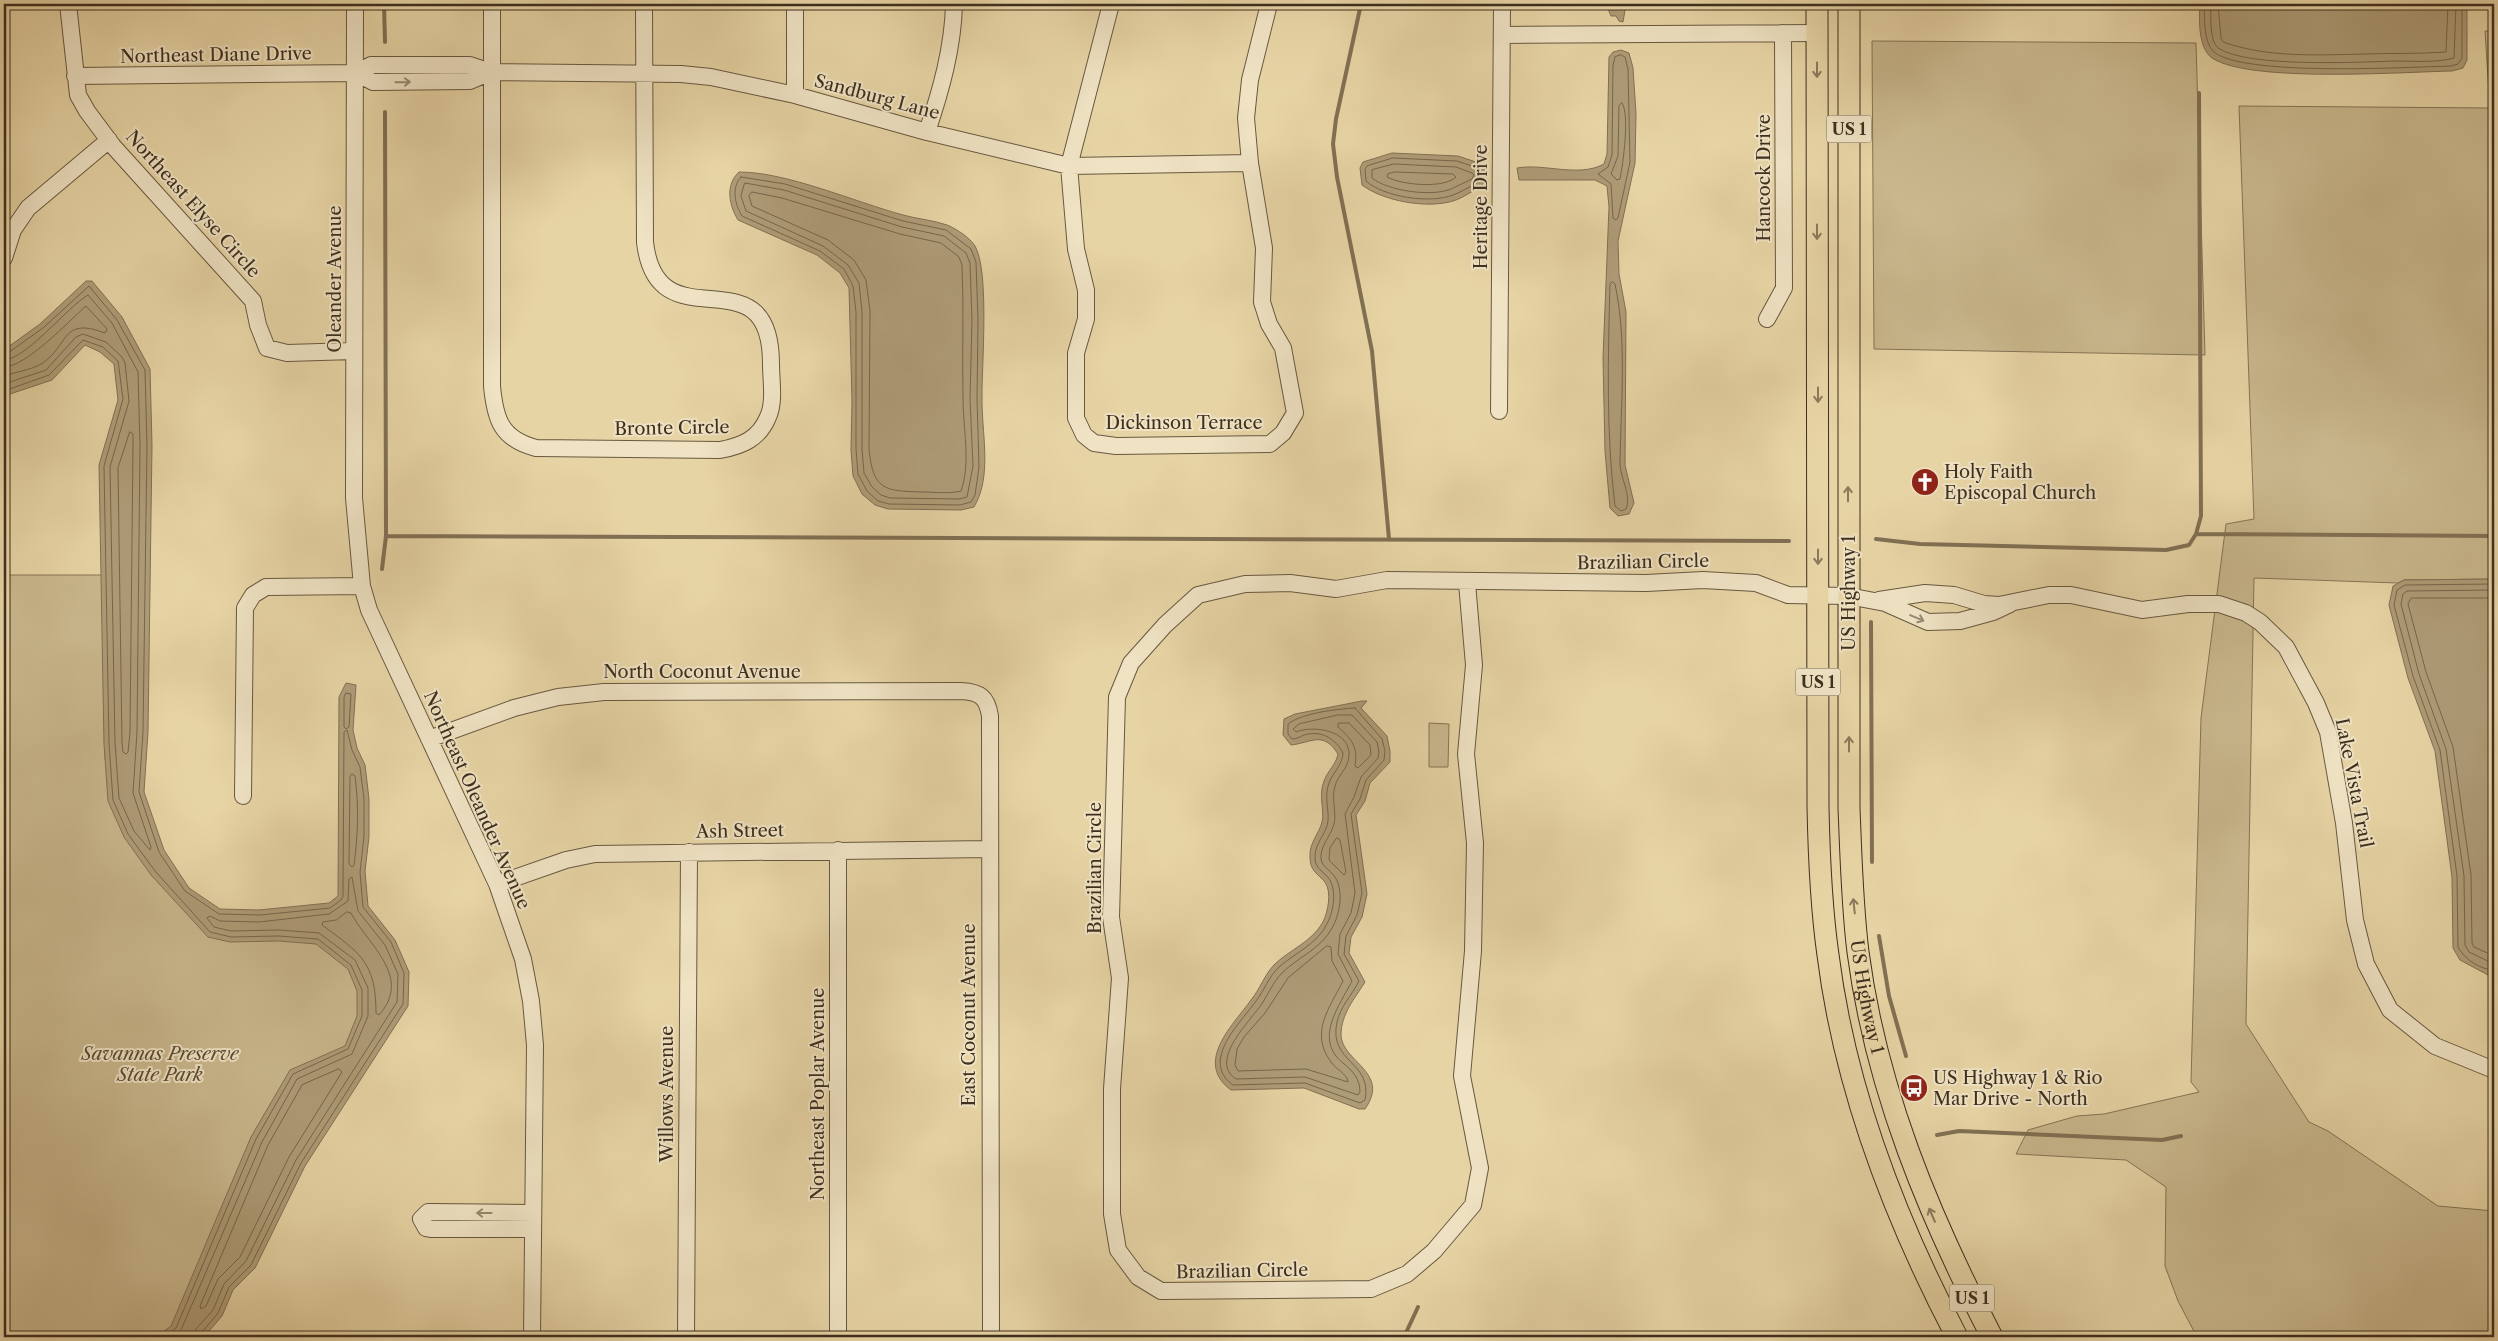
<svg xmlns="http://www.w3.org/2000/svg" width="2498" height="1341" viewBox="0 0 2498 1341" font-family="'Libre Caslon Text',serif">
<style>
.green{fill:#cab88e;stroke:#847456}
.water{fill:#ae9c77;stroke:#817054}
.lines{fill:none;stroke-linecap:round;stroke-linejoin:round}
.shore{stroke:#76664b;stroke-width:1}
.stream{stroke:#817054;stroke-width:4}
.minor-casing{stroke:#685840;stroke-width:18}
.major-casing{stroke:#3e2f1f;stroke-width:23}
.minor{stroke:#efe3c4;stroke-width:16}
.major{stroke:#e7d4a5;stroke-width:21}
.oneway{stroke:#8a795b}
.oneway2{stroke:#968972}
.labels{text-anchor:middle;stroke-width:4;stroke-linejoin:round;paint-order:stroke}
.shield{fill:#efe3c4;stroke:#736550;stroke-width:1}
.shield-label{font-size:16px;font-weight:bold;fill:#3e2f1f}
.street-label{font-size:18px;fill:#3e2f1f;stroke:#efe3c4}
.poi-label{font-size:18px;fill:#3e2f1f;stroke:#efe3c4;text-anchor:start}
.park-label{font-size:18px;font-style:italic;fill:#5a4a35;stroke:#efe3c4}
</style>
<rect width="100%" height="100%" fill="#e7d4a5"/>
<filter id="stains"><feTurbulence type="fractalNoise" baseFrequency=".004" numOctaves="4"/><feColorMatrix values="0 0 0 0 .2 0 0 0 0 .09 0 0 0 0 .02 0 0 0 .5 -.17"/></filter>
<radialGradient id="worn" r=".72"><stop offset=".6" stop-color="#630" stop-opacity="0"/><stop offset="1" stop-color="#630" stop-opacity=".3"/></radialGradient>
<!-- green -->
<path class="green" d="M 2485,31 L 2494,31 L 2494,579 L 2404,580 L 2398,583 L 2254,578 L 2246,1024 L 2309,1122 L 2328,1131 L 2438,1206 L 2494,1211 L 2494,1337 L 2197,1337 L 2178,1301 L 2165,1266 L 2166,1187 L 2126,1160 L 2016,1154 L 2028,1130 L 2077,1116 L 2104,1114 L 2199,1092 L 2191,1082 L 2201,718 L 2226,524 L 2254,519 L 2239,106 L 2490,108 Z
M 1872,41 L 2196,43 L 2205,355 L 1874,349 Z
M 4,575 L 108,575 L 105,759 L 186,900 L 228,924 L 332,931 L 380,998 L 172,1337 L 4,1337 Z
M 1429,723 L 1449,724 L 1448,767 L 1429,767 Z"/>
<!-- water -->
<path class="water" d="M 1606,4 L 1626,4 L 1623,22 L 1619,21 L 1616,16 L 1611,16 Z
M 2200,4 L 2467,4 L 2467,60 L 2463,68 L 2452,71 C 2402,72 2250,83 2212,58 C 2198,48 2199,19 2200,4 Z
M 1621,50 L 1629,53 L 1633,68 L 1636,114 L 1635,163 L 1618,241 L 1619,274 L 1626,312 L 1625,465 L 1634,503 L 1629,514 L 1618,516 L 1610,508 L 1605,451 L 1603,358 L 1609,207 L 1607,186 L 1595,180 L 1519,180 L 1517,168 C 1545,163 1578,178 1604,164 L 1607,154 L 1609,57 L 1613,52 Z
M 1392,153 L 1458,156 L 1482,164 L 1487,173 L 1482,186 C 1472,191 1463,198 1453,201 C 1427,209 1383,201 1362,185 L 1360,168 L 1363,162 Z
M 739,172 C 787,172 855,202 903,215 C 917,219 933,220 947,225 C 957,229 972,239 976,248 C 989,275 982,363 982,395 C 981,431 993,475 974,507 L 961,510 L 888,509 L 875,505 L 862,494 L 853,476 L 851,450 L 852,401 L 849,288 L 840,273 L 817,255 L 738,220 C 729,205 725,185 739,172 Z
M 86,281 L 92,281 L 122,317 L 150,369 L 152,445 L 148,732 L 144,792 L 164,850 L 189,888 L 220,909 L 259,910 L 329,903 L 338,896 L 339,697 L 346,683 L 356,685 L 353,730 L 357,748 L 365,765 L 369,799 L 369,837 L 365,871 L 368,906 L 395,940 L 409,972 L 408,1006 L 305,1166 L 255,1268 L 233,1290 L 222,1316 L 204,1337 L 144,1337 L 162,1333 L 171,1326 L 251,1137 L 290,1070 L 345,1046 L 357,1016 L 357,991 L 348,969 L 316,944 L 278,941 L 230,942 L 208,937 L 151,875 L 124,837 L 108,801 L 104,744 L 99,465 L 118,400 L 114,364 L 100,352 L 85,345 L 52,380 L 4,396 L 4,350 L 40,324 Z
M 2494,579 L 2494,975 L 2488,975 L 2460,960 L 2453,948 L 2452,877 L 2435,751 L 2408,678 L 2389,605 L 2393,586 L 2404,580 Z
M 1362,701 L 1367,701 L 1361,708 L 1387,736 L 1390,751 L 1390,762 L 1370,783 L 1365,801 L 1356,815 L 1367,894 L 1362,917 L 1351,937 L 1349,953 L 1365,982 C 1355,998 1341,1014 1341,1035 C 1342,1062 1391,1072 1365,1109 L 1359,1109 L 1304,1088 L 1231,1090 C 1193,1062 1234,1024 1251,1000 C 1260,989 1265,974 1274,965 C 1289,950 1312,942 1323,922 C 1328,912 1332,892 1325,882 C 1317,873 1310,871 1310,857 C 1309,843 1319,834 1322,822 C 1325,811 1318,796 1324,781 C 1328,770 1336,765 1338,754 C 1323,730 1311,743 1291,745 L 1283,735 L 1284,719 L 1295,714 Z"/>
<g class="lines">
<!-- shore -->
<path class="shore" d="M 2204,4 C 2205,17 2203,41 2213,51 C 2239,77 2410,67 2451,66 L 2458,64 L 2462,58 L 2462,4
M 2211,4 C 2211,14 2209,41 2218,48 C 2248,68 2358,62 2397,61 C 2414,61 2437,63 2454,58 L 2456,4
M 2218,4 L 2221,38 L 2223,42 C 2268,58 2318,55 2365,54 C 2392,53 2419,54 2446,52 L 2448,4
M 1621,55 L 1625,57 L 1628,69 L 1630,162 L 1618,218 L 1616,220 L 1613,218 L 1611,184 L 1598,174 L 1608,167 L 1612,155 L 1613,65 L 1615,57 Z
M 1622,103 C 1630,114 1623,164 1620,179 L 1617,180 L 1611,174 L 1618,156 L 1619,106 Z
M 1393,158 L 1457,161 L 1478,168 L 1481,174 L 1477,183 C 1469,187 1461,192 1453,195 C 1430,204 1384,197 1366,181 L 1365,169 L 1367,166 Z
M 1394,164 L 1456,167 L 1472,173 L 1474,175 L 1472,179 C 1465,182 1458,186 1451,189 C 1432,197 1388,191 1372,178 L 1372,170 Z
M 1395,172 L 1453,174 L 1456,177 C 1443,189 1402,185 1387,177 L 1388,174 Z
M 741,177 L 785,184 L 903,221 L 946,230 L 971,249 L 976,262 L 978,320 L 977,399 L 979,467 L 975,495 L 971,502 L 960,505 L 889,504 L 878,501 L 867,491 L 858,474 L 856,449 L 856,312 L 853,286 L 844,269 L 820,251 L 742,216 C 735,205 731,187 741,177 Z
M 745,183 L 784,190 L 902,227 L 944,236 L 966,253 L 970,263 L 972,320 L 970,399 L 973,466 L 967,497 L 959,499 L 890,498 L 881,495 L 872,487 L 864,473 L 862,449 L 862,312 L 859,283 L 848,265 L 823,246 L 746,211 L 741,196 Z
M 752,192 L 782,198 L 900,234 L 941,243 L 959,257 L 962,265 C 964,310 962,354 963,399 C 963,428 971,463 961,491 C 949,494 935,492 922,492 C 884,491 873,490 869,449 L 870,311 L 866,280 L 854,260 L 828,240 L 752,206 L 749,196 Z
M 1613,282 L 1615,284 C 1627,341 1621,402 1620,461 C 1619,476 1632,495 1626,509 L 1621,511 L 1615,506 C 1606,433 1608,358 1610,284 Z
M 4,354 L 8,353 L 43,328 L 89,286 L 117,320 L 145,370 L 147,445 L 143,732 L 139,792 L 159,852 L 185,891 L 219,914 L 260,915 L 330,908 L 341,900 L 343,896 L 344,732 L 347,730 L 352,750 L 360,767 L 364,799 L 364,836 L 360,872 L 363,907 L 391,942 L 404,973 L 403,1004 L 301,1163 L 251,1265 L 229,1287 L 218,1313 L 202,1332 L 201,1337
M 4,360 C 27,359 67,307 88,295 L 112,323 L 138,372 L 140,445 L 137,732 L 133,793 L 151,847 L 150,850 L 134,831 L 119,798 L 115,743 L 110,467 L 129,401 L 125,363 L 122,357 L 106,342 L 83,334 L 76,337 L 46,370 L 4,384
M 4,367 C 26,367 69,321 86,306 L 107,329 L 105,333 C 60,316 70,346 41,364 C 31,370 15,372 4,376
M 4,391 L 49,375 L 83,340 L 103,347 L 118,361 L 123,399 L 104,466 L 109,743 L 113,800 L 128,834 L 155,871 L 210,932 L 231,937 L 279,936 L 318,939 L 351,965 L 362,990 L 362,1016 L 348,1049 L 293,1074 L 256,1139 L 176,1328 L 164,1337
M 130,432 L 133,434 L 133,445 L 130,732 L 128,752 L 126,754 L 123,752 L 122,743 L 118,468 Z
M 2494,584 L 2405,585 L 2397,590 L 2394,605 L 2413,676 L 2440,750 L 2457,876 L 2458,947 C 2464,959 2481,970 2494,970
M 2494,590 L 2407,591 L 2403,594 L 2401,604 L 2419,674 L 2446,749 L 2464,876 L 2465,945 L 2469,952 L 2494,964
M 2494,598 L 2411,598 L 2408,604 L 2426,672 L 2453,747 L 2471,875 L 2472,943 L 2474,947 L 2494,956
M 346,693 L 351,694 L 349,727 L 346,729 L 344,727 L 344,698 Z
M 1355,708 L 1382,739 L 1385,751 L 1384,760 L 1366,780 L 1360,799 L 1351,814 L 1362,893 L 1357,915 L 1346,936 L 1344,954 L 1359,981 C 1352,995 1340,1007 1337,1022 C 1328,1063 1373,1061 1365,1100 L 1360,1103 L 1305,1083 L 1233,1085 C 1199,1061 1242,1021 1256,1001 C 1264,991 1269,976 1279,967 C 1295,953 1317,944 1327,924 C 1333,912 1337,893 1330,880 C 1324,871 1314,869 1315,856 C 1315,843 1327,833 1328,821 C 1329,808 1324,797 1329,783 C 1333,772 1342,766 1343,753 C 1335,738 1321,730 1304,735 C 1299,737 1297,739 1292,739 L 1288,734 L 1288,724 C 1302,713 1337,709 1355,708 Z
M 1338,715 L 1352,715 L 1377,742 L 1379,752 L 1378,758 L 1361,777 L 1354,797 L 1345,814 L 1355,893 L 1351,913 L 1340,934 L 1338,954 L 1352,981 C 1340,1005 1313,1039 1343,1063 C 1353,1071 1360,1079 1360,1092 L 1358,1095 L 1305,1077 L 1236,1079 C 1208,1061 1251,1020 1261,1005 C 1268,995 1273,982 1282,973 C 1298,957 1321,949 1332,928 C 1340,914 1344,891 1335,877 C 1329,868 1320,867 1321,855 C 1322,844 1331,835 1334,824 C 1337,813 1331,800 1335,786 C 1338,775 1348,769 1349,756 C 1351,730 1313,725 1296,732 L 1293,729 L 1299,724 Z
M 1339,723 L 1349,723 L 1370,745 L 1371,755 L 1358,768 L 1355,766 C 1358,747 1352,739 1338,727 Z
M 352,774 L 355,776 C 359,806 358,835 354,865 L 352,867 L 349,864 L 350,777 Z
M 1337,838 L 1340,840 L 1346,872 L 1344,875 L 1329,860 L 1330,848 Z
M 347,912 L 351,913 C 368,945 413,977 379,1015 L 376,1013 C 376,962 360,953 322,925 L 323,922 L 336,920 Z
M 1327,946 L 1331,947 L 1332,961 L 1343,981 C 1330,1007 1309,1033 1331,1062 C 1336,1070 1347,1073 1348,1082 L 1306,1069 L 1238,1071 L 1235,1065 L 1237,1049 L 1244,1037 L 1265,1013 L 1288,978 Z
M 339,1069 L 342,1072 L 289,1157 L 240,1257 L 218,1279 L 206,1306 L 201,1309 L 200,1306 L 268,1145 L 302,1085 Z
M 175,1337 L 181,1330 L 262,1142 L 297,1079 L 352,1054 L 368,1016 L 368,988 L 355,960 L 319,933 L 279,930 L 231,931 L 214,927 L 207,918 L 210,916 L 220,921 L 259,922 L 329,914 L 348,901 L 349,879 L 352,877 L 358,911 L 385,945 L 398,974 L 397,1002 L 296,1160 L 246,1261 L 224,1284 L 213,1310 L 196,1329 L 194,1337"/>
<!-- stream -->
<path class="stream" d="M 384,4 L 385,42
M 1361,4 L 1336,119 L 1333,144 L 1337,177 L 1372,351 L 1389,539
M 2196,534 L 2494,536
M 386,536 L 1789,541
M 1876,539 L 1920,544 L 2166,550 L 2189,545 L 2196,534 L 2201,516 L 2199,93
M 382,569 L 386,536 L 385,112
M 1871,622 L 1872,862
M 1879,936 L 1889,996 L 1906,1056
M 1937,1135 L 1959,1131 L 2162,1140 L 2181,1136
M 1404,1337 L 1418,1307"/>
<defs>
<path id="minor" d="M 68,4 L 78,95 L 87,111 L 113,146 L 253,301 L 258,325 L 267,348 L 287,353 L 354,351
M 355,4 L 354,498 L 362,586 L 369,610 L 497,884 L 523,959 L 531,1001 L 535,1045 L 532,1337
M 492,4 L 492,386 C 495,419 501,439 536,448 L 720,450 C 742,446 759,439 768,417 C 775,402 771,381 771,364 C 771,247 657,349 645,242 L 644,4
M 1111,4 L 1069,166 L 1076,249 L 1086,290 L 1086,319 L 1076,353 L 1076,418 L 1084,435 L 1094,443 L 1116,446 L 1270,444 L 1283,433 L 1295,413 L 1283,348 L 1269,324 L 1262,302 L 1264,248 L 1250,163 L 1246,118 L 1250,80 L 1269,4
M 1502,35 L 1817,33
M 356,73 L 373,82 L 470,81 L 491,72
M 75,76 L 356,73 L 371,65 L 470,65 L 491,72 L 681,74 L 711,77 L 795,95 L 927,132 L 1069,166 L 1250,163
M 795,95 L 795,4
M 927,132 C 941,90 953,48 954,4
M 4,258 L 13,230 L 28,208 L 109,140
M 1767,319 L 1784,288 L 1783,33
M 1499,411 L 1502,4
M 1467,583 L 1474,665 L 1466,754 L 1475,843 L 1473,951 L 1462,1076 L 1480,1168 L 1473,1205 L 1434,1251 L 1407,1274 L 1371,1289 L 1161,1291 L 1138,1277 L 1118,1250 L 1112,1214 L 1112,1089 L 1120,978 L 1111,917 L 1117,697 L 1131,663 L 1165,625 L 1198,595 L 1245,584 L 1290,583 L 1336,589 L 1387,580 L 1646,583 L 1703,580 L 1756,583 L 1788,595 L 1848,596 L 1885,603 L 1928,622 L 1960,621 L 1993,612 L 2010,604
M 1879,600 L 1925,593 L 1954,595 L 1984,604 L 1999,605 L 2049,595 L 2071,595 L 2142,610 L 2188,604 L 2219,604 L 2246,613 L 2260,622 L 2286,647 L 2316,703 L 2328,732 L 2344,823 L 2355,920 L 2366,964 L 2390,1010 L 2435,1046 L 2494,1070
M 429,739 L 514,708 L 558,697 L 604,692 L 961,691 C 980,692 987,697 990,716 L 991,1337
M 243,796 L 245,608 L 253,595 L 266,587 L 362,586
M 838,850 L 838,1337
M 497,884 L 566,860 L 595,854 L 989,849
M 532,1213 L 428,1212 L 421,1219 L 426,1228 L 432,1229 L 533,1229
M 686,1337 L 689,852"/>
<g id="major">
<path d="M 1817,4 L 1818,807 C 1819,857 1821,906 1828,955 C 1845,1090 1894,1217 1957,1337"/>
<path id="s1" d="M 1849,4 L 1849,808 C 1851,856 1852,904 1858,952 C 1876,1089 1929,1216 1992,1337"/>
</g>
</defs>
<!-- minor casing -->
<use href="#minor" class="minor-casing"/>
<!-- major casing -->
<use href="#major" class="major-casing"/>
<!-- minor -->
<use href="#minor" class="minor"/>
<!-- major -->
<use href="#major" class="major"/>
</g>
<!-- one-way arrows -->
<defs><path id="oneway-shaft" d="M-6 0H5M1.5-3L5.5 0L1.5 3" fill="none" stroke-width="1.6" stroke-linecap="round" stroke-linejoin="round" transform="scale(1.25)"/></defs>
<g class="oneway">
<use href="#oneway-shaft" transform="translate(1817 70) rotate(90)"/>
<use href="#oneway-shaft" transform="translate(1817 232) rotate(90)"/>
<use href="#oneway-shaft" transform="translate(1818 395) rotate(90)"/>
<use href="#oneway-shaft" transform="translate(1848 494) rotate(-90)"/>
<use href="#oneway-shaft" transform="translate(1818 557) rotate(90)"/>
<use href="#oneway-shaft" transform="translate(1849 744) rotate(-90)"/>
<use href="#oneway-shaft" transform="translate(1854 906) rotate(-96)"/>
<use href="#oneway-shaft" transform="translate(1932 1215) rotate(-113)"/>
</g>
<g class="oneway2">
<use href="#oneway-shaft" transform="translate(403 82) rotate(-1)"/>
<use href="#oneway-shaft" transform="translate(1917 618) rotate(23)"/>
<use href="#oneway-shaft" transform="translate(484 1213) rotate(-180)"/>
</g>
<!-- icons -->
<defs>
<symbol id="church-disc" viewBox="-11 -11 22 22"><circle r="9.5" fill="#8f2418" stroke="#efe3c4"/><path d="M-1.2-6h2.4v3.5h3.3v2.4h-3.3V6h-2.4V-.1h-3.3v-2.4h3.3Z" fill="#fff"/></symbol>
<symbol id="bus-disc" viewBox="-11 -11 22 22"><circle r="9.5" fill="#8f2418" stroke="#efe3c4"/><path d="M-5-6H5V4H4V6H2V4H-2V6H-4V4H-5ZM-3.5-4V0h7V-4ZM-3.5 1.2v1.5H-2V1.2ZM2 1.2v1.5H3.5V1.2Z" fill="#fff"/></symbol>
</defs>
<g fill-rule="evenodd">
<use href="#church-disc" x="1909" y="466" width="32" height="32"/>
<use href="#bus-disc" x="1898" y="1072" width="32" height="32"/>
</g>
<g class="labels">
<!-- shield labels -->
<g class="shield">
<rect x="1826.5" y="115.5" width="45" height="27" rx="4"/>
<rect x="1795.5" y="668.5" width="45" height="27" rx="4"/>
<rect x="1949.5" y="1284.5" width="45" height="27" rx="4"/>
</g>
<g class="shield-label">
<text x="1849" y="135">US 1</text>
<text x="1818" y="688">US 1</text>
<text x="1972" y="1304">US 1</text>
</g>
<!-- street labels -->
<g class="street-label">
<text transform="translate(216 55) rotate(-1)" y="6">Northeast Diane Drive</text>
<text transform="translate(877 97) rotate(15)" y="6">Sandburg Lane</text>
<text transform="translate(1764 178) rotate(-90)" y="6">Hancock Drive</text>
<text transform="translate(193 204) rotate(48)" y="6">Northeast Elyse Circle</text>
<text transform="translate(1481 207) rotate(-90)" y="6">Heritage Drive</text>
<text transform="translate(335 279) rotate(-90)" y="6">Oleander Avenue</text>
<text x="1184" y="429">Dickinson Terrace</text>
<text transform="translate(672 428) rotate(-1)" y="6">Bronte Circle</text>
<text transform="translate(1643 562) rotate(-1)" y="6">Brazilian Circle</text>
<text transform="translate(1849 593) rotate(-90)" y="6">US Highway 1</text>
<text x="702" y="678">North Coconut Avenue</text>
<text transform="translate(2354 783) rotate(79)" y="6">Lake Vista Trail</text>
<text transform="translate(477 800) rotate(66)" y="6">Northeast Oleander Avenue</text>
<text transform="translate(740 831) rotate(-1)" y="6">Ash Street</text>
<text transform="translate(1095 868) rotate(-90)" y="6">Brazilian Circle</text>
<text dy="6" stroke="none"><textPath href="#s1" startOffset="994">US Highway 1</textPath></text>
<text transform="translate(969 1015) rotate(-90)" y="6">East Coconut Avenue</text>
<text transform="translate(667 1094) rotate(-90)" y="6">Willows Avenue</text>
<text transform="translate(818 1094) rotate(-90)" y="6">Northeast Poplar Avenue</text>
<text transform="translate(1242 1271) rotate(-1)" y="6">Brazilian Circle</text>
</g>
<!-- poi labels -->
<g class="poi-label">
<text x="1944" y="478">Holy Faith<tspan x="1944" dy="21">Episcopal Church</tspan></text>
<text x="1933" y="1084">US Highway 1 &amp; Rio<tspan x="1933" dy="21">Mar Drive - North</tspan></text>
</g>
<!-- park labels -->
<g class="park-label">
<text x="160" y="1060">Savannas Preserve<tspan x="160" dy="21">State Park</tspan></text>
</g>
</g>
<!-- margin -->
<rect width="2498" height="1341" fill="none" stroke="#e7d4a5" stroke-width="20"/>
<rect x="5" y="5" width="2488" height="1331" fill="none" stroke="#3e2f1f" stroke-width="2.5"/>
<rect x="10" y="10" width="2478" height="1321" fill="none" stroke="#3e2f1f"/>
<rect width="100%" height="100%" filter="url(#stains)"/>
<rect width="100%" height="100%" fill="url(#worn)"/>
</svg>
